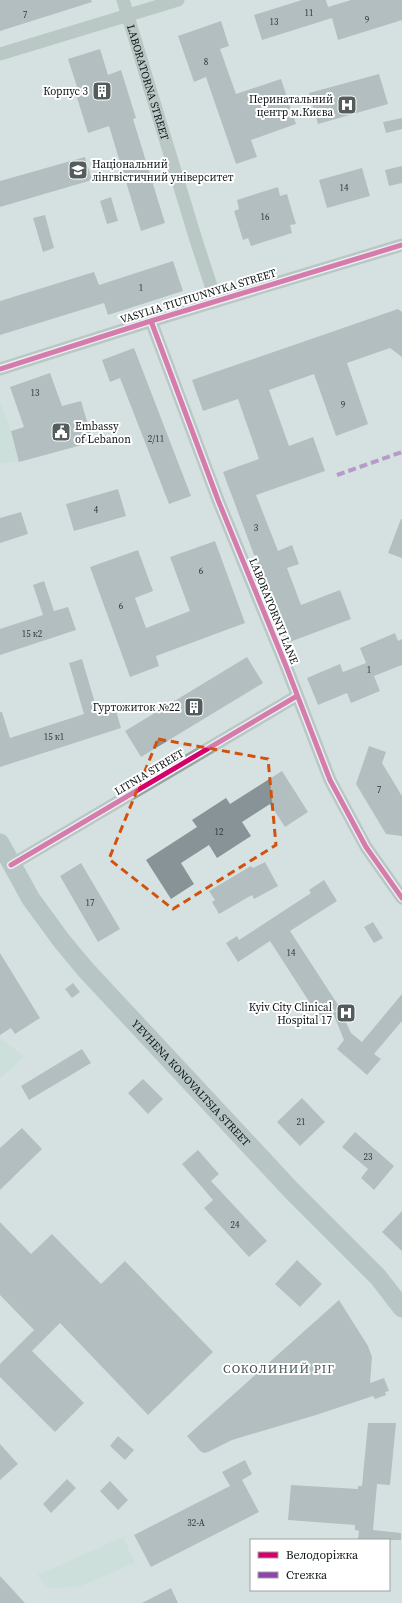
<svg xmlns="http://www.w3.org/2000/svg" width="402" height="1603" viewBox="0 0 402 1603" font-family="'Source Serif 4',serif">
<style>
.green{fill:#c4dcd0}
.building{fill:#879396}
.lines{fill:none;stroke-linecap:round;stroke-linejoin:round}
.minor{stroke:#97a6a3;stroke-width:13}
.secondary{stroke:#93a5a1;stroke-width:19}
.quiet{stroke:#8e44ad;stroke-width:4;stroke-dasharray:8 4;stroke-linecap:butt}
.cycleway-casing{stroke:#fff;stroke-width:8}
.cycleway{stroke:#d6006c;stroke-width:5}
.marked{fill:none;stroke:#d2520d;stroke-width:3;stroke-dasharray:8 5;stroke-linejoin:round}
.labels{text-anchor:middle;stroke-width:4;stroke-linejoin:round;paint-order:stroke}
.number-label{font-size:9px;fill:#2c3435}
.street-label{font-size:11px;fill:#0e1515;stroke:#fff}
.poi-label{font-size:11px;fill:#0e1515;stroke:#fff;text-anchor:end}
.neighbourhood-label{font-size:12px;letter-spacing:1px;fill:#435456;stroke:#fff}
</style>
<rect width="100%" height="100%" fill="#d6e1e1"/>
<!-- green -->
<path class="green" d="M 0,401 L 11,431 L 19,462 L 0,463 Z
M 0,1038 L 24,1056 L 0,1079 Z
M 123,1537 L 135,1563 L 78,1587 L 48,1588 L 37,1575 Z"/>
<!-- building -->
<path class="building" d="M 0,0 L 91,0 L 92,2 L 0,31 Z
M 302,0 L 326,0 L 328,7 L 351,0 L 402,0 L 402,20 L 338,40 L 332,18 L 262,40 L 254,15 Z
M 221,21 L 229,46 L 220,49 L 236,94 L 281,79 L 296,124 L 251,140 L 257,157 L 236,164 L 206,77 L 194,82 L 178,36 Z
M 100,49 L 108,75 L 121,70 L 136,118 L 133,119 L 165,223 L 141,231 L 109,126 L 88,133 L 75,91 L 78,90 L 68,59 Z
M 379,74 L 388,104 L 318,124 L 309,93 Z
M 402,118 L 402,129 L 386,133 L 383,122 Z
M 85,157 L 92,180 L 0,207 L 0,181 Z
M 402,166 L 402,183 L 389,186 L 385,170 Z
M 362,168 L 370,196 L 327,208 L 319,180 Z
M 278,187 L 280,196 L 287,194 L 292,211 L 296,224 L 290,225 L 292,233 L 251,246 L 248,238 L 243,240 L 234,211 L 239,209 L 237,200 Z
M 111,197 L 118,221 L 107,224 L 100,201 Z
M 45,215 L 54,248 L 43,252 L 33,218 Z
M 173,261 L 183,291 L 108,315 L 104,303 L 0,335 L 0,301 L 94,272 L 99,285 Z
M 398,309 L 402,312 L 402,357 L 390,348 L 347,363 L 368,424 L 336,436 L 314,374 L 269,390 L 289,446 L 313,437 L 325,471 L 256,495 L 278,551 L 292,545 L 299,564 L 287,568 L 301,605 L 340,590 L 351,619 L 287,643 L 223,472 L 259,459 L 238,399 L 203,411 L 192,380 Z
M 134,348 L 191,496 L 169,504 L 120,378 L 110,382 L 102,360 Z
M 50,373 L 62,406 L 81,401 L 93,442 L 19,462 L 11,431 L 24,427 L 10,387 Z
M 118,489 L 126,516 L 74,531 L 66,504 Z
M 21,512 L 28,534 L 0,543 L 0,518 Z
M 401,519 L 402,519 L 402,558 L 388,553 Z
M 215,541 L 245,623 L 156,656 L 159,666 L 130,677 L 90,567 L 138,550 L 153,591 L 135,598 L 146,628 L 190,611 L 170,557 Z
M 44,581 L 54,611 L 68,607 L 76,630 L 0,655 L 0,629 L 43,615 L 33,585 Z
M 395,633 L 398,641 L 402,639 L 402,665 L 374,676 L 380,691 L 351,703 L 347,693 L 318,705 L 307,678 L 340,664 L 343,672 L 366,663 L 360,648 Z
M 247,657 L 263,683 L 141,757 L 125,731 Z
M 82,659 L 97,710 L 114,704 L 121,728 L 0,767 L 0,712 L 2,712 L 10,738 L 84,714 L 69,663 Z
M 369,746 L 386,752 L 382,763 L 402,796 L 402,836 L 386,834 L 356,784 Z
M 282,771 L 308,812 L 285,827 L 270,804 L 242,822 L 251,836 L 217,858 L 209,845 L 181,863 L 194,884 L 171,899 L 146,860 L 197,827 L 192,820 L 226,798 L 230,804 Z
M 265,862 L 278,886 L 254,899 L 252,895 L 219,914 L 212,902 L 215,900 L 209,891 L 251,866 L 253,868 Z
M 81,863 L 120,929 L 98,942 L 60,876 Z
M 324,880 L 337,901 L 290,931 L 340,1008 L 321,1020 L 270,941 L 238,962 L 226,943 L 237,936 L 239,940 L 311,893 L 309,890 Z
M 373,922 L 383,938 L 374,943 L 364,927 Z
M 0,953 L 40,1018 L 15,1034 L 11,1028 L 0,1035 Z
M 73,983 L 80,992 L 72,998 L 65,989 Z
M 402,994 L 402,1021 L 374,1054 L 381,1059 L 367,1075 L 337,1049 L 344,1040 L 333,1013 L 340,1010 L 351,1033 L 362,1042 Z
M 82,1049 L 91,1063 L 29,1100 L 21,1086 Z
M 143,1079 L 163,1099 L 148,1114 L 128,1093 Z
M 302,1098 L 325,1122 L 300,1146 L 277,1122 Z
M 22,1128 L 42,1149 L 0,1190 L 0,1148 Z
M 355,1132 L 394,1166 L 374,1190 L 361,1178 L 368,1169 L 342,1147 Z
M 198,1150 L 219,1174 L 211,1181 L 267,1241 L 249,1257 L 204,1208 L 213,1200 L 182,1164 Z
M 402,1211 L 402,1251 L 382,1232 Z
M 0,1222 L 31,1254 L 52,1234 L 101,1284 L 125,1261 L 213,1352 L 148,1415 L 60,1323 L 32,1351 L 84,1403 L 55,1432 L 0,1377 L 0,1364 L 34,1330 L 0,1295 Z
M 297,1260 L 322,1284 L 300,1307 L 275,1284 Z
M 339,1300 L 368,1346 L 372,1357 L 370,1383 L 384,1378 L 389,1391 L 385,1392 L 386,1395 L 375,1399 L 373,1396 L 316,1415 L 232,1440 L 208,1452 L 204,1453 L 200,1451 L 187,1436 Z
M 368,1423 L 396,1423 L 390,1485 L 377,1484 L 373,1530 L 401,1533 L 401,1540 L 358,1540 L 359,1531 L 355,1530 L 355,1525 L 288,1520 L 291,1485 L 358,1489 L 358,1486 L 362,1486 Z
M 118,1436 L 134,1450 L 125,1460 L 110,1446 Z
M 0,1444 L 18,1464 L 0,1480 Z
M 245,1460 L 252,1474 L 242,1480 L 259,1512 L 151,1567 L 134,1535 L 230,1486 L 222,1472 Z
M 67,1479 L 76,1488 L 51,1513 L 43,1504 Z
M 110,1481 L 128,1500 L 118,1510 L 100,1491 Z
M 0,1576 L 25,1603 L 0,1603 Z
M 171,1588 L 178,1603 L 142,1603 Z"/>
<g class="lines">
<!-- minor -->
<g class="minor">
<path id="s1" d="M 123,0 L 196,240 L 216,301"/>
<path d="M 0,54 L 178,0"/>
<path d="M 151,321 L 218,500 L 286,666 L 330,780 L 366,847 L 402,898"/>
<path d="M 0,369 L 151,321 L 402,245"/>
<path d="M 11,865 L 297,696"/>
</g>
<!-- secondary -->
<path class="secondary" id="s2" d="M 0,843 L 31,899 L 61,940 L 85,969 L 291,1190 L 378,1277 L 402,1308"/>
<!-- quiet -->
<path class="quiet" d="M 337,475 L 402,452"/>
<defs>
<path id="cycleway" d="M 151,321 L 218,500 L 286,666 L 330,780 L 366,847 L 402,898
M 0,369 L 151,321 L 402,245
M 11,865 L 297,696"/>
</defs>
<!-- cycleway casing -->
<use href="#cycleway" class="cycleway-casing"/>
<!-- cycleway -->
<use href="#cycleway" class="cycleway"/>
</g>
<!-- marked area -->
<path d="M0 0H402V1603H0ZM 158,739 L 268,759 L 276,845 L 173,909 L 109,859 Z" fill="#d6e1e1" fill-opacity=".55" fill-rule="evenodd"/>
<path class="marked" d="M 158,739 L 268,759 L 276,845 L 173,909 L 109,859 Z"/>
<!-- icons -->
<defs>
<symbol id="building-square" viewBox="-11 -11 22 22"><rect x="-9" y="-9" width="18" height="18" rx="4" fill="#545c5c" stroke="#fff"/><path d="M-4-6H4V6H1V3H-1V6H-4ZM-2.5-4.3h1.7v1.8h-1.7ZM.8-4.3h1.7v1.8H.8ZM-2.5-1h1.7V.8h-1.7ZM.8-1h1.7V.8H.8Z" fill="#fff"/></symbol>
<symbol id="hospital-square" viewBox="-11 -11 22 22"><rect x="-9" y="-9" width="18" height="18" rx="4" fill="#545c5c" stroke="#fff"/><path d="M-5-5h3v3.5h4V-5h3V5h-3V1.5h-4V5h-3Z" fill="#fff"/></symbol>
<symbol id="university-square" viewBox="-11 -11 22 22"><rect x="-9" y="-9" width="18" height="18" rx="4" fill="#545c5c" stroke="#fff"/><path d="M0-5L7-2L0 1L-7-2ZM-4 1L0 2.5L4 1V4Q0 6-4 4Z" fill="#fff"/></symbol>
<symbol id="civic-square" viewBox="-11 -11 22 22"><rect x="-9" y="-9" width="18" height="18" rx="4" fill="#545c5c" stroke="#fff"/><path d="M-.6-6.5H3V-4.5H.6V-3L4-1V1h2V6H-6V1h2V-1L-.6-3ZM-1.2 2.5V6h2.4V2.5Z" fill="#fff"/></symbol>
</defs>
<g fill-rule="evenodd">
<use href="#building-square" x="91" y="80" width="22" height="22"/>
<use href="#hospital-square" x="336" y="94" width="22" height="22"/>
<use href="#university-square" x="67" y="159" width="22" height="22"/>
<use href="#civic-square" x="50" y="421" width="22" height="22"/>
<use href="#building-square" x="183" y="696" width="22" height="22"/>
<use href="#hospital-square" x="335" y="1002" width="22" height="22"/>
</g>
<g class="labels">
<!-- number labels -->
<g class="number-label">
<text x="309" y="16">11</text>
<text x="25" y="18">7</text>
<text x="367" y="23">9</text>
<text x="274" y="25">13</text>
<text x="206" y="65">8</text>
<text x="344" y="191">14</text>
<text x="265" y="220">16</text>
<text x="141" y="291">1</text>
<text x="35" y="396">13</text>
<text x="343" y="408">9</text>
<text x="156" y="442">2/11</text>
<text x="96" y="513">4</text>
<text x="256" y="531">3</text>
<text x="201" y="574">6</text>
<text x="121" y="609">6</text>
<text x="32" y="637">15 к2</text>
<text x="369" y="673">1</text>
<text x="54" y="740">15 к1</text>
<text x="379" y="793">7</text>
<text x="219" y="835">12</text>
<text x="90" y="906">17</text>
<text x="291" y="956">14</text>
<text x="301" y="1125">21</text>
<text x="368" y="1160">23</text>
<text x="235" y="1228">24</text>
<text x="196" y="1526">32-А</text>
</g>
<!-- street labels -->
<g class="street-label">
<text dy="4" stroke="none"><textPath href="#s1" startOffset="86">LABORATORNA STREET</textPath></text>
<text transform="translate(198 296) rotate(-17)" y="4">VASYLIA TIUTIUNNYKA STREET</text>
<text transform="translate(274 611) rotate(68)" y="4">LABORATORNYI LANE</text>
<text transform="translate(149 772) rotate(-31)" y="4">LITNIA STREET</text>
<text dy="4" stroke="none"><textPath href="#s2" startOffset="308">YEVHENA KONOVALTSIA STREET</textPath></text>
</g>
<!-- poi labels -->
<g class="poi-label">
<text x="88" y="95">Корпус 3</text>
<text x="333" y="103">Перинатальний<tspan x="333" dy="13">центр м.Києва</tspan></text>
<text x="92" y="168" text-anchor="start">Національний<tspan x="92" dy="13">лінгвістичний університет</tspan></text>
<text x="75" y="430" text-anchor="start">Embassy<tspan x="75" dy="13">of Lebanon</tspan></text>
<text x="180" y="711">Гуртожиток №22</text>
<text x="332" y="1011">Kyiv City Clinical<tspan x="332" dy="13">Hospital 17</tspan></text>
</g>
<!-- neighbourhood labels -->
<g class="neighbourhood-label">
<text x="279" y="1373">СОКОЛИНИЙ РІГ</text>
</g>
</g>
<!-- legend -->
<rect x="250" y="1539" width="140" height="52" fill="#ffffff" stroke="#9fa1a1"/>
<rect x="258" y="1552" width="20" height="6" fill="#d6006c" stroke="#9fa1a1"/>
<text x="286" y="1559" font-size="12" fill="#0e1515">Велодоріжка</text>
<rect x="258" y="1572" width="20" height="6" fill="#8e44ad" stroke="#9fa1a1"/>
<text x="286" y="1579" font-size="12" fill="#0e1515">Стежка</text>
</svg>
